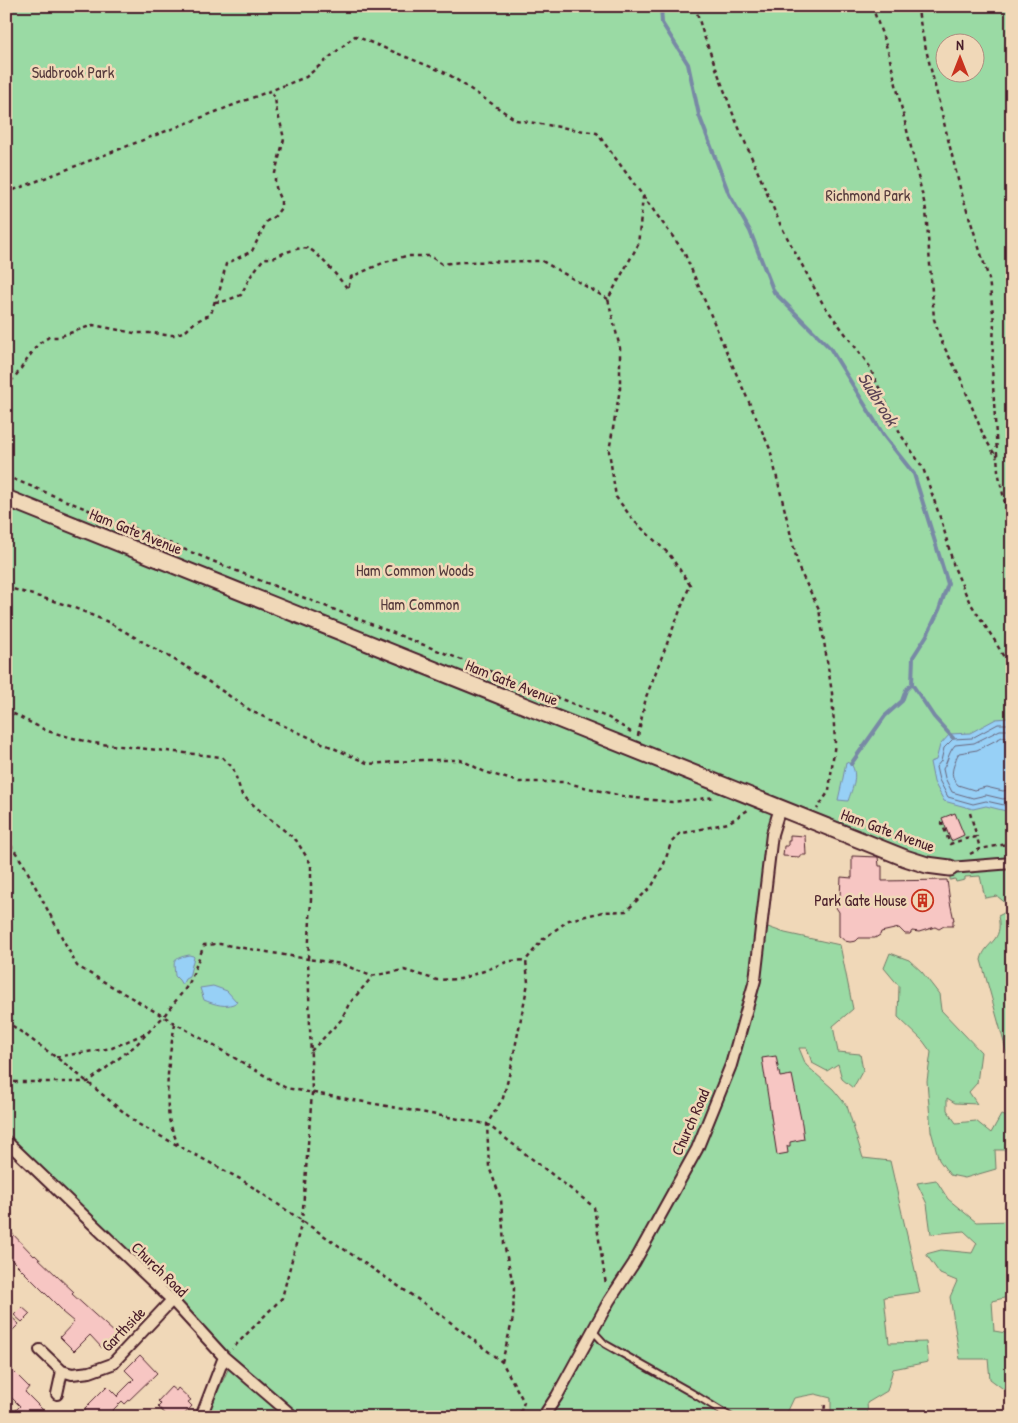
<svg xmlns="http://www.w3.org/2000/svg" width="1018" height="1423" viewBox="0 0 1018 1423" font-family="'Patrick Hand',sans-serif">
<style>
.green{fill:#9adaa4;stroke:#727c68;fill-rule:evenodd}
.water{fill:#97d0f6;stroke:#7889a5}
.lines{fill:none;stroke-linecap:round;stroke-linejoin:round}
.shore{stroke:#69667c;stroke-width:1}
.stream{stroke:#7889a5;stroke-width:4}
.building{fill:#f7c6c3;stroke:#4a1f2b}
.lane-casing{stroke:#4a1f2b;stroke-width:9}
.street-casing{stroke:#4a1f2b;stroke-width:14}
.secondary-casing{stroke:#4a1f2b;stroke-width:19}
.path{stroke:#4a1f2b;stroke-width:2.5;stroke-dasharray:4 4;stroke-linecap:butt}
.lane{stroke:#f0d8b8;stroke-width:5}
.street{stroke:#f0d8b8;stroke-width:10}
.secondary{stroke:#f0d8b8;stroke-width:15}
.labels{text-anchor:middle;stroke-width:5;stroke-linejoin:round;paint-order:stroke}
.park-label{font-size:16px;fill:#563b3d;stroke:#f0d8b8}
.street-label{font-size:16px;fill:#4a1f2b;stroke:#f0d8b8}
.poi-label{font-size:16px;fill:#4a1f2b;stroke:#f0d8b8;text-anchor:end}
.water-label{font-size:18px;font-style:italic;fill:#594254;stroke:#f0d8b8}
</style>
<rect width="100%" height="100%" fill="#f0d8b8"/>
<filter id="ink" filterUnits="userSpaceOnUse"><feTurbulence type="fractalNoise" baseFrequency=".02" numOctaves="2"/><feDisplacementMap in="SourceGraphic" scale="10" xChannelSelector="R" yChannelSelector="G"/><feConvolveMatrix kernelMatrix="1 2 1 2 8 2 1 2 1" color-interpolation-filters="sRGB"/></filter>
<g filter="url(#ink)">
<!-- green -->
<path class="green" d="M 6,6 L 1012,6 L 1012,1071 L 981,960 C 985,941 1004,943 998,916 L 1004,913 L 1008,905 L 997,896 L 985,898 L 980,876 L 965,877 L 965,880 L 956,882 L 955,879 L 950,880 L 950,868 L 941,863 L 780,808 L 762,925 L 785,933 L 840,945 L 853,1009 L 833,1026 L 838,1052 L 860,1054 L 863,1070 L 853,1088 L 842,1079 L 838,1064 L 827,1071 L 812,1063 L 807,1048 L 799,1048 L 806,1065 L 833,1089 L 847,1106 L 863,1158 L 890,1161 L 920,1292 L 884,1297 L 889,1343 L 926,1342 L 928,1362 L 893,1369 L 887,1391 L 867,1403 L 868,1417 L 831,1417 L 831,1398 L 815,1394 L 794,1398 L 785,1417 L 206,1417 L 231,1363 L 6,1146 ZM 946,42 L 976,42 L 976,72 L 946,72 Z
M 890,953 L 909,960 L 922,972 L 939,994 L 941,1010 L 981,1052 L 977,1083 L 969,1092 L 977,1104 L 955,1103 L 947,1098 L 947,1110 L 956,1123 L 976,1121 L 991,1133 L 1001,1115 L 1012,1118 L 1012,1150 L 995,1150 L 996,1169 L 965,1178 L 950,1175 L 939,1160 L 931,1131 L 927,1081 L 931,1052 L 923,1041 L 898,1017 L 899,986 L 884,968 Z
M 936,1180 L 948,1199 L 976,1222 L 1012,1221 L 1012,1296 L 992,1301 L 994,1331 L 1012,1334 L 1012,1379 L 1006,1391 L 990,1379 L 988,1359 L 960,1359 L 950,1297 L 957,1281 L 940,1274 L 926,1254 L 941,1250 L 972,1253 L 977,1243 L 964,1231 L 931,1234 L 927,1204 L 917,1183 Z"/>
<!-- water -->
<path class="water" d="M 1008,718 L 1012,720 L 1012,807 L 1006,811 L 986,806 L 973,809 L 944,801 L 934,782 L 930,762 L 936,760 L 940,745 L 950,734 L 970,733 L 996,719 Z
M 846,762 L 851,764 C 859,775 852,789 848,801 L 838,800 L 843,778 Z
M 189,955 L 193,956 L 194,957 L 189,977 L 185,979 L 182,985 L 179,980 L 175,976 C 174,961 171,959 189,955 Z
M 213,986 L 227,991 L 237,1002 C 227,1009 214,1004 204,1000 L 200,988 Z"/>
<g class="lines">
<!-- shore -->
<path class="shore" d="M 1012,724 L 998,724 L 972,738 L 953,739 L 944,748 L 941,761 L 936,767 L 939,780 L 948,797 L 973,804 L 986,801 L 1004,805 L 1012,803
M 1012,730 L 1000,730 L 974,743 L 955,745 C 948,753 948,761 943,769 L 945,778 L 952,792 L 973,798 L 986,795 L 1003,799 L 1012,797
M 1012,738 L 1002,737 L 977,750 L 959,753 C 956,757 956,760 954,765 C 951,774 952,778 958,785 L 974,790 L 986,787 L 1003,791 L 1012,789"/>
<!-- stream -->
<path class="stream" d="M 661,6 L 662,23 L 688,64 L 699,115 L 729,194 L 750,231 L 774,292 L 830,348 L 884,436 L 914,474 L 948,584 L 939,610 L 927,635 L 913,657 L 912,684 L 934,717 L 953,738
M 851,764 L 885,716 L 902,701 L 906,690 L 912,684"/>
</g>
<!-- building -->
<path class="building" d="M 955,813 L 964,835 L 951,841 L 942,818 Z
M 790,835 L 805,836 L 806,855 L 800,855 L 800,857 L 783,856 L 784,846 L 788,846 L 788,841 L 790,841 Z
M 852,856 L 878,857 L 879,866 L 882,866 L 882,881 L 947,880 L 950,902 L 954,920 L 953,920 L 953,926 L 944,926 L 939,929 L 935,927 L 919,932 L 912,931 L 910,934 L 905,934 L 899,928 L 881,932 L 880,935 L 875,938 L 859,938 L 856,941 L 850,942 L 845,941 L 839,936 L 839,912 L 835,906 L 835,902 L 836,899 L 840,897 L 841,877 L 852,878 Z
M 776,1056 L 780,1077 L 792,1075 L 802,1124 L 804,1139 L 790,1142 L 790,1146 L 787,1146 L 788,1153 L 777,1155 L 762,1058 Z
M 6,1227 L 34,1256 L 35,1255 L 57,1276 L 74,1292 L 72,1294 L 116,1334 L 102,1348 L 90,1335 L 74,1351 L 60,1337 L 74,1322 L 62,1312 L 63,1311 L 6,1254 Z
M 22,1307 L 30,1314 L 22,1322 L 14,1315 Z
M 6,1312 L 19,1324 L 6,1337 Z
M 140,1355 L 157,1373 L 125,1404 L 122,1401 L 106,1417 L 79,1417 L 86,1410 L 84,1409 L 107,1386 L 118,1397 L 117,1396 L 134,1379 L 125,1370 Z
M 6,1364 L 29,1387 L 25,1392 L 50,1417 L 21,1417 L 15,1411 L 20,1406 L 6,1392 Z
M 171,1387 L 176,1391 L 178,1388 L 191,1400 L 188,1402 L 192,1406 L 182,1417 L 169,1417 L 158,1407 L 161,1404 L 158,1401 Z"/>
<g class="lines">
<defs>
<path id="lane" d="M 593,1331 L 605,1344 L 692,1393 L 731,1417"/>
<path id="street" d="M 950,868 L 1012,863
M 6,1141 L 172,1300 L 224,1357 L 294,1417
M 40,1350 L 62,1371 L 72,1374 L 90,1372 L 112,1364 L 172,1300
M 57,1394 L 62,1371
M 201,1417 L 224,1357
M 543,1417 L 557,1396 L 609,1301 L 634,1263 L 697,1149 L 731,1065 L 755,980 L 772,834 L 780,808"/>
<path id="secondary" d="M 6,498 L 905,858 L 927,865 L 950,868"/>
</defs>
<!-- lane casing -->
<use href="#lane" class="lane-casing"/>
<!-- street casing -->
<use href="#street" class="street-casing"/>
<!-- secondary casing -->
<use href="#secondary" class="secondary-casing"/>
<!-- path -->
<path class="path" d="M 695,6 L 703,33 L 733,114 L 781,226 L 823,304 L 868,364 L 901,435 L 923,468 L 943,526 L 954,567 L 969,601 L 995,641 L 1012,672
M 872,6 L 888,51 L 926,210 L 934,319 L 942,343 L 960,377 L 984,437 L 997,458
M 917,6 L 923,37 L 960,188 L 989,279 L 994,322 L 992,367 L 998,471 L 1012,536
M 6,193 L 306,77 L 355,36 L 448,74 L 516,120 L 597,133 L 684,252 L 727,353 L 770,449 L 799,569 L 819,609 L 832,693 L 835,742 L 829,791 L 817,809
M 215,302 L 225,301 L 241,295 L 250,277 L 264,258 C 278,259 278,254 290,251 C 295,249 304,247 309,249 C 318,252 341,281 348,289 L 351,277 L 385,262 L 406,256 L 430,256 L 442,264 L 461,262 L 542,261 L 608,299
M 6,388 L 17,374 L 38,344 L 49,337 L 58,337 L 93,325 L 134,333 L 154,333 L 165,335 L 175,335 L 187,330 L 195,322 L 211,314 L 216,297 L 220,289 L 226,264 L 252,251 L 267,221 L 275,216 L 281,208 L 281,201 L 277,192 L 275,182 L 275,173 L 284,139 L 280,121 L 277,113 L 275,98 L 271,91
M 6,467 L 8,477
M 6,476 L 249,576 L 609,718 L 631,732
M 6,587 L 70,606 L 108,622 L 187,667 L 253,712 L 369,764 L 422,760 L 461,760 L 485,772 L 519,782 L 563,782 L 626,797 L 672,802 L 716,797
M 6,710 L 47,731 L 92,743 L 222,757 L 233,768 L 242,795 L 264,814 L 296,840 L 311,864 L 311,899 L 308,959 L 342,964 L 371,976 L 404,970 L 437,980 L 460,979 L 484,971 L 509,961 L 526,960
M 638,736 L 646,697 L 690,585 L 669,554 L 634,521 L 616,497 L 609,451 L 620,389 L 620,348 L 608,299 L 638,245 L 643,197
M 970,813 L 977,837
M 944,823 L 942,823 L 950,844 L 965,839 L 977,837 L 980,849
M 6,838 L 24,865 L 77,966 L 286,1088 L 487,1124 L 594,1207 L 606,1285
M 970,854 L 980,849 L 1012,843
M 6,1021 L 68,1066 L 138,1124 L 242,1180 L 441,1315 L 502,1362 L 524,1402 L 519,1417
M 175,1024 C 169,1055 165,1087 169,1119 C 171,1127 175,1137 178,1145
M 311,1051 L 341,1020 L 349,1004 L 372,977
M 56,1057 L 112,1048 L 146,1033
M 6,1083 L 9,1082 L 88,1082 L 136,1045 L 163,1017 L 189,984 L 204,945 L 220,944 L 308,959 L 312,1093 L 302,1221 L 282,1298 L 232,1349
M 502,1362 L 513,1318 L 514,1288 L 504,1244 L 501,1199 L 489,1167 L 487,1124 L 503,1098 L 511,1068 L 528,983 L 526,960 L 543,939 L 569,920 L 603,912 L 626,911 L 652,886 L 664,864 L 671,843 L 679,834 L 728,823 L 748,810
M 824,1417 L 825,1402"/>
<!-- lane -->
<use href="#lane" class="lane"/>
<!-- street -->
<use href="#street" class="street"/>
<!-- secondary -->
<use href="#secondary" class="secondary"/>
</g>
</g>
<!-- icons -->
<defs>
<symbol id="building-ring" viewBox="-11 -11 22 22"><circle r="9.5" fill="#f0d8b8" stroke="#c8321e" stroke-width="1.5"/><path d="M-4-6H4V6H1V3H-1V6H-4ZM-2.5-4.3h1.7v1.8h-1.7ZM.8-4.3h1.7v1.8H.8ZM-2.5-1h1.7V.8h-1.7ZM.8-1h1.7V.8H.8Z" fill="#c8321e"/></symbol>
</defs>
<g fill-rule="evenodd">
<use href="#building-ring" x="910" y="888" width="25" height="25"/>
</g>
<g class="labels">
<!-- park labels -->
<g class="park-label">
<text x="73" y="78">Sudbrook Park</text>
<text x="868" y="201">Richmond Park</text>
<text x="415" y="576">Ham Common Woods</text>
<text x="420" y="610">Ham Common</text>
</g>
<!-- street labels -->
<g class="street-label">
<text transform="translate(136 531) rotate(22)" y="6">Ham Gate Avenue</text>
<text transform="translate(512 682) rotate(22)" y="6">Ham Gate Avenue</text>
<text transform="translate(888 830) rotate(20)" y="6">Ham Gate Avenue</text>
<text transform="translate(690 1122) rotate(-66)" y="6">Church Road</text>
<text transform="translate(160 1269) rotate(44)" y="6">Church Road</text>
<text transform="translate(123 1329) rotate(-46)" y="6">Garthside</text>
</g>
<!-- poi labels -->
<g class="poi-label">
<text x="907" y="906">Park Gate House</text>
</g>
<!-- water labels -->
<g class="water-label">
<text transform="translate(878 399) rotate(58)" y="6">Sudbrook</text>
</g>
</g>
<!-- margin -->
<rect width="1018" height="1423" fill="none" stroke="#f0d8b8" stroke-width="25"/>
<rect x="12" y="12" width="993" height="1398" fill="none" stroke="#4a1f2b" stroke-width="2" filter="url(#ink)"/>
<!-- north arrow -->
<g transform="translate(960 58)"><circle r="24" fill="#f0d8b8" stroke="#ae8e80"/>
<path d="M0-4L9 19L0 12L-9 19Z" fill="#c8321e"/>
<text y="-8" font-size="14" font-weight="bold" text-anchor="middle" fill="#4a1f2b">N</text>
</g>
</svg>
